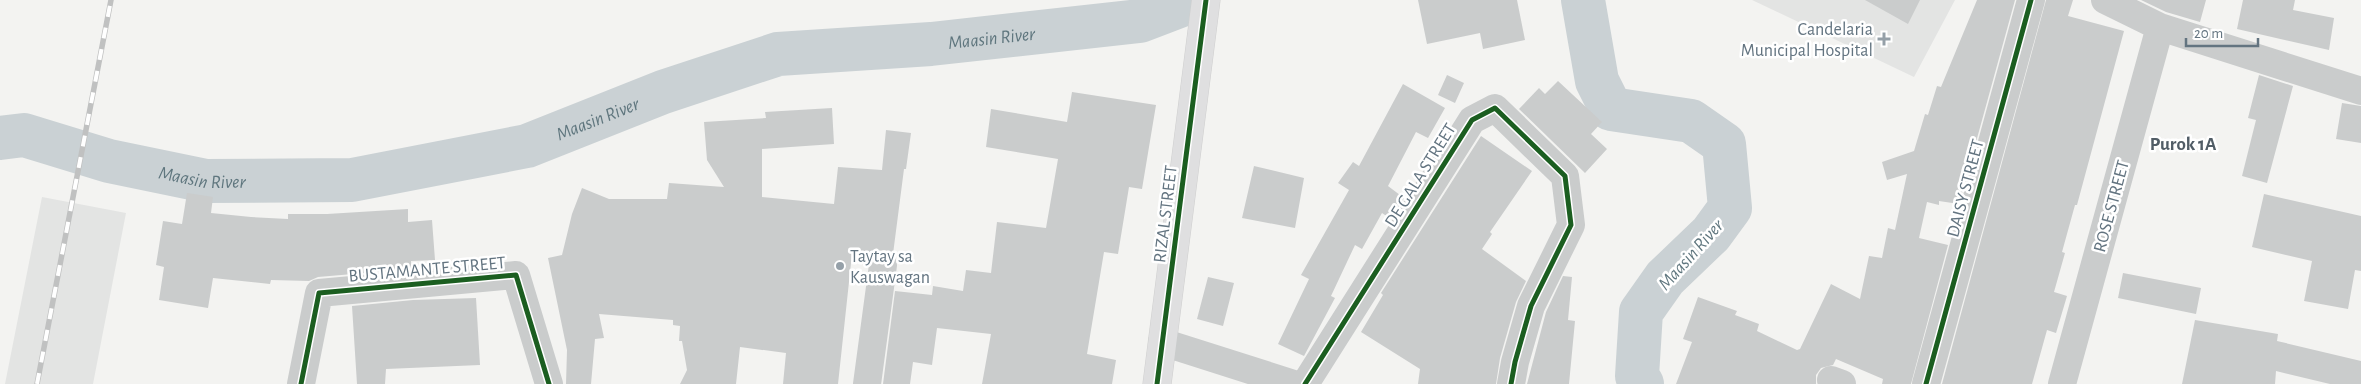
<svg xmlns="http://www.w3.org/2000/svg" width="2361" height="384" viewBox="0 0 2361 384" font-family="'Alegreya Sans',sans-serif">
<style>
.built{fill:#e3e4e3}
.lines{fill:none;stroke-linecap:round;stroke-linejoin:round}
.river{stroke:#cad1d4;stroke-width:44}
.building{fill:#cacccc}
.primary-casing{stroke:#cfcfcf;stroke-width:29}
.minor{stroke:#cacccc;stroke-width:28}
.primary{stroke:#dfdfe0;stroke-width:28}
.rail-casing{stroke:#c0c1c1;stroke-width:5.5}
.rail{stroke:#fff;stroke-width:4;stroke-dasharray:11;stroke-linecap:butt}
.cycleway-casing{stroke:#fff;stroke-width:8}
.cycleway{stroke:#1b5e20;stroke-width:5}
.poi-dot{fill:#95a0a8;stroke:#fff;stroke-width:2}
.labels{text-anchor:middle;stroke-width:5;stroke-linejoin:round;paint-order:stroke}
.poi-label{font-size:18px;fill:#637480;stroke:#fff;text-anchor:end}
.street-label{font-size:18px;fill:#637480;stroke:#fff}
.water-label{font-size:19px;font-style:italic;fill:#5f767e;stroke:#fff}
.neighbourhood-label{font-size:19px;font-weight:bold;fill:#515d66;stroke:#fff}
</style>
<rect width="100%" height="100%" fill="#f3f3f1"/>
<!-- built -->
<path class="built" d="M 1752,0 L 1955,0 L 1914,77 Z
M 42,197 L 126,213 L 93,384 L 5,384 Z"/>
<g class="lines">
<!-- river -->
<g class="river">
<path d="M 1583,0 L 1597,81 L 1611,109 L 1691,121 L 1724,144 L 1730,208 L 1711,234 L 1665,278 L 1641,312 L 1637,376 L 1642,384"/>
<path id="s1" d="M 0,138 L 24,135 L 109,161 L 206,181 L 352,180 L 527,146 L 663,92 L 778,54 L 931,44 L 1140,21 L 1195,0"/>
</g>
</g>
<!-- building -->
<path class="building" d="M 1418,0 L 1517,0 L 1525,40 L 1483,49 L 1480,33 L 1427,44 Z
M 1865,0 L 1920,0 L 1908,24 Z
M 1977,0 L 2015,0 L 1959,204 L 1939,201 L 1939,205 L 1927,202 L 1919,238 L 1948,245 L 1911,384 L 1882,384 L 1883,379 L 1836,359 L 1833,365 L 1821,368 L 1816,375 L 1816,384 L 1676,384 L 1692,342 L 1683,339 L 1698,297 L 1737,311 L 1735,315 L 1759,324 L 1757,331 L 1797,350 L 1800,349 L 1831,284 L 1860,299 L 1869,256 L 1882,258 L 1888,228 L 1895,230 L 1907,174 L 1887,180 L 1882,162 L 1914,151 L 1925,114 L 1928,115 L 1937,86 L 1941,87 Z
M 2046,0 L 2073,0 L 2068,16 L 2124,31 L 2077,205 L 2075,205 L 2062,252 L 2065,253 L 2054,292 L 2067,296 L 2056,333 L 2047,330 L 2032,384 L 1942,384 Z
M 2141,0 L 2206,0 L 2200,22 L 2166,12 Z
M 2243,0 L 2295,0 L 2293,10 L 2334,18 L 2329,50 L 2237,29 Z
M 1447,75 L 1464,83 L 1455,103 L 1438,95 Z
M 2259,75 L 2293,86 L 2267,183 L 2242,176 L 2256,120 L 2248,118 Z
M 1558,81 L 1602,122 L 1591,134 L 1607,149 L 1585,173 L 1519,109 L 1539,88 L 1545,94 Z
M 1403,84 L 1445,108 L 1428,138 L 1416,132 L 1388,186 L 1404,198 L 1391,219 L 1382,213 L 1362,249 L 1355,245 L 1331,296 L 1335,298 L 1304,356 L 1278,344 L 1309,279 L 1301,275 L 1349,190 L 1338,183 L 1353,162 L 1359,166 Z
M 1072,92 L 1156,105 L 1142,189 L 1129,187 L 1118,254 L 1104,252 L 1087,354 L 1116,360 L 1112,384 L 982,384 L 991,334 L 937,328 L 932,365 L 913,362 L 910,384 L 883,384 L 895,291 L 932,295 L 933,286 L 963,291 L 966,270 L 991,273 L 997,222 L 1046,228 L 1058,159 L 986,147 L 991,109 L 1067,122 Z
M 2342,103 L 2361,106 L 2361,143 L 2336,139 Z
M 832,108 L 834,144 L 762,149 L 762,197 L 834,204 L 838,167 L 882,170 L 886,130 L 911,133 L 906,169 L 904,169 L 893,254 L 885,250 L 877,251 L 870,256 L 852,254 L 838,384 L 783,384 L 786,353 L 740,347 L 736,384 L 680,384 L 687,370 L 682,341 L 679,341 L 680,326 L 673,325 L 673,320 L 599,314 L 604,338 L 595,339 L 591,384 L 566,384 L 567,350 L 548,258 L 562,255 L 572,214 L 582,188 L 609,199 L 667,199 L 669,183 L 724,187 L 707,160 L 704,122 L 766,118 L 765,112 Z
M 1481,136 L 1532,171 L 1490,232 L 1492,234 L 1482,249 L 1526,281 L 1516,302 L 1500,358 L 1496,384 L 1418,384 L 1420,369 L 1361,332 L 1383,295 L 1381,293 Z
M 1254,166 L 1304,178 L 1295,228 L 1242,218 Z
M 187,193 L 213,197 L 211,213 L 251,217 L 288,219 L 288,214 L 327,214 L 408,209 L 408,222 L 432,220 L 435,260 L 411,261 L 411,269 L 318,277 L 309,281 L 271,280 L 270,284 L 213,278 L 208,308 L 159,300 L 164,267 L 156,265 L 163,221 L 182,224 Z
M 2264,194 L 2361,216 L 2361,271 L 2355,270 L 2348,309 L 2304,301 L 2312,261 L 2252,247 Z
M 2123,273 L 2201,288 L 2196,314 L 2118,298 Z
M 1563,276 L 1572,277 L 1568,320 L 1575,321 L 1569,384 L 1527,384 L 1546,312 Z
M 1208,277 L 1234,283 L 1223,326 L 1197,319 Z
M 476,298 L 480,365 L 386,369 L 385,384 L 357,384 L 352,306 L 413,300 Z
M 2195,320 L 2278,334 L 2277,341 L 2361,361 L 2361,384 L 2330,384 L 2276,371 L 2275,384 L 2182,384 Z"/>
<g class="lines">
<defs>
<path id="primary" d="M 1157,384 L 1206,0"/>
</defs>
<!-- primary casing -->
<use href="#primary" class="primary-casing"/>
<!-- minor -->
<path class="minor" d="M 2105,0 L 2160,27 L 2361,91
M 1162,342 L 1294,384
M 1831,380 L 1842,384
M 301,384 L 319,293 L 516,275 L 549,384
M 867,384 L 883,265
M 1305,384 L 1472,120 L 1495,108 L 1565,176 L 1571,225 L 1531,306 L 1515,362 L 1511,384
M 1926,384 L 2031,0
M 2062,384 L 2160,27"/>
<!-- primary -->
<use href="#primary" class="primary"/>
<defs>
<path id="rail" d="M 37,384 L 111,0"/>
</defs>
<!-- rail casing -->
<use href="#rail" class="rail-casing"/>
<!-- rail -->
<use href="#rail" class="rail"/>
<defs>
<path id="cycleway" d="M 301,384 L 319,293 L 516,275 L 549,384
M 1157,384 L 1206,0
M 1305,384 L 1472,120 L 1495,108 L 1565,176 L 1571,225 L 1531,306 L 1515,362 L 1511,384
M 1926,384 L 2031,0"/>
</defs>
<!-- cycleway casing -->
<use href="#cycleway" class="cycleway-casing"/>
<!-- cycleway -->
<use href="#cycleway" class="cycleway"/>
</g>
<!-- markers -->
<g class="poi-dot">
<path d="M1881.5 31.5h5v5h5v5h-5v5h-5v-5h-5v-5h5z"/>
<circle cx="840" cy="266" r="5"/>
</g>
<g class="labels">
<!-- poi labels -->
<g class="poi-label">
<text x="1873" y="35">Candelaria<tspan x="1873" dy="21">Municipal Hospital</tspan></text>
<text x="850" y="262" text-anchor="start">Taytay sa<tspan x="850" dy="21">Kauswagan</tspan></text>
</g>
<!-- street labels -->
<g class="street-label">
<text transform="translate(1420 175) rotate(-58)" y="6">DE GALA STREET</text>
<text transform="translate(1965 188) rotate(-75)" y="6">DAISY STREET</text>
<text transform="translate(2111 206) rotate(-75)" y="6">ROSE STREET</text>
<text transform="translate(1165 214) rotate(-83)" y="6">RIZAL STREET</text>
<text transform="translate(427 269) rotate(-5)" y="6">BUSTAMANTE STREET</text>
</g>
<!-- water labels -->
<g class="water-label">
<text dy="7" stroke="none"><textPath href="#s1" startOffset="1018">Maasin River</textPath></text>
<text dy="7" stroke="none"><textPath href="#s1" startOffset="612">Maasin River</textPath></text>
<text dy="7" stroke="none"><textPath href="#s1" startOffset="208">Maasin River</textPath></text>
<text transform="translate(1690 254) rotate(-48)" y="7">Maasin River</text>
</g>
<!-- neighbourhood labels -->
<g class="neighbourhood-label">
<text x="2183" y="150">Purok 1A</text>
</g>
</g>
<!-- scale -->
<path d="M2186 38v8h72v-8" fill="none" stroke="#637480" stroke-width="2.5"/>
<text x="2194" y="38" font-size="15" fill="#637480" stroke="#ffffff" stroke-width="4" paint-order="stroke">20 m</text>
</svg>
